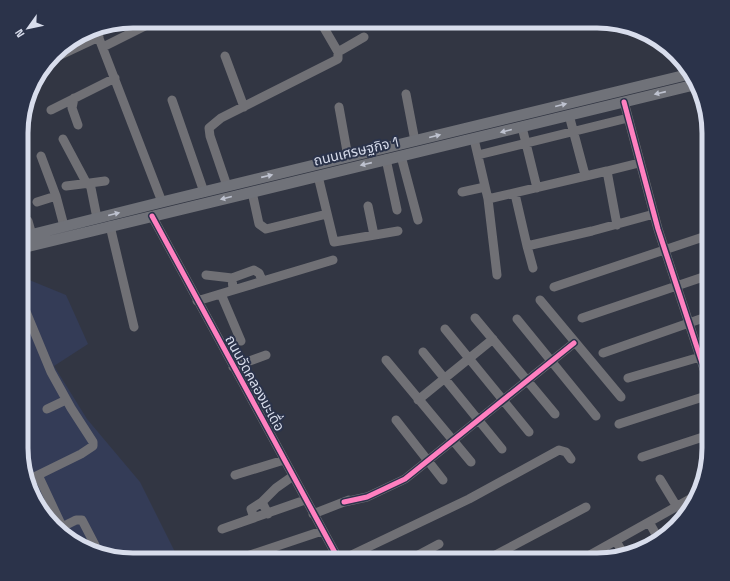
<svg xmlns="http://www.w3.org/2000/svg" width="730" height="581" viewBox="0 0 730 581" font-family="'Space Grotesk','Noto Sans Thai',sans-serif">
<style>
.built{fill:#343c57}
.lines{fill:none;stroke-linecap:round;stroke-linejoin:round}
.minor{stroke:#707075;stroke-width:9}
.major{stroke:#707279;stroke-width:11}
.cycleway-casing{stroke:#2b334a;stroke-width:8}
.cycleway{stroke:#ff80c0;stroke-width:5}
.oneway{fill:#bec2cf}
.labels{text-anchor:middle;stroke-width:4;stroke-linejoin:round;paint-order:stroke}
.street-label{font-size:14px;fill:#d8ddec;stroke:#2b334a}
.rim{fill:none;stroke:#d8ddec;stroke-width:5}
</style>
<rect width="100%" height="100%" fill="#323643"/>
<!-- built -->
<path class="built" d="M 22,277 L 66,295 L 88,344 L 54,366 L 87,419 L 140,482 L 175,552 L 157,560 L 126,560 L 90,551 L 59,532 L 33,498 L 21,456 Z"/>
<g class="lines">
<!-- minor -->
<path class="minor" d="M 95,28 L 162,202
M 103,47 L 155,21
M 338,52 L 364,37
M 225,56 L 244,107
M 50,60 L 99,37
M 406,94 L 415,141
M 74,98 L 72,108 L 78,125
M 172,100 L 204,192
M 624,102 L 658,229 L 709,384
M 339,107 L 348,157
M 51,110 L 115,78
M 569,115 L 585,175
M 522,127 L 537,188
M 63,139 L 87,184
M 474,139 L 488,199 L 607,171
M 478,155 L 628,118
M 41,156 L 56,196 L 64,226
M 401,156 L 418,220
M 386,159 L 397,210
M 318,176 L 334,242 L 398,231
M 90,183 L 105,181
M 66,186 L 90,183 L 97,218
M 227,186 L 210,136 L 209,128 L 221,118 L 338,59 L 338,52 L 320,21
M 252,192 L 259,224 L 266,229 L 327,214
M 462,192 L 485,187
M 515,194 L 527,246 L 592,231 L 654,214
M 488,199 L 497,275
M 37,202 L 56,196
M 368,206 L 374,235
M 152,216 L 339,560
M 22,220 L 28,221 L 32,235
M 617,225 L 607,171 L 639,163
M 110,226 L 134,327
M 527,246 L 533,268
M 206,275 L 232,278
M 554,287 L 709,235
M 233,289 L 232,278 L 254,270 L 259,273 L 262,280
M 221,294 L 241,341
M 540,300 L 621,397
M 197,301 L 333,260
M 22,302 L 51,372 L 71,408 L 93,442 L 93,446 L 81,454 L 28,480
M 475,318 L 555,414
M 582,318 L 709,275
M 517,319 L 596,416
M 445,329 L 529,432
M 423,352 L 502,449
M 603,353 L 709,316
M 386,360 L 471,462
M 233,367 L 266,355
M 628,378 L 700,357
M 418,400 L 493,339
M 47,409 L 66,400
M 396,420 L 443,480
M 619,424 L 709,395
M 642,457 L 709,435
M 38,475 L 67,537
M 235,475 L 284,460
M 660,479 L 677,507
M 344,502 L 367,497 L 405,479 L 574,343
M 268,514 L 262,502 L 276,488 L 293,476
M 313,514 L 349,500
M 254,518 L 251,509 L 262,502
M 649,522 L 658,538
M 62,527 L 76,520 L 82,520 L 95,545 L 95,548 L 91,552
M 222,529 L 305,500
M 616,541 L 624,555
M 235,560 L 322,531
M 341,560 L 469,499 L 559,450 L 566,452 L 571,459
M 409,560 L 439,544
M 486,560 L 586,507
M 581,560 L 699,494"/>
<!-- major -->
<path class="major" d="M 22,237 L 162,202 L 690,74
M 22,248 L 698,84"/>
<defs>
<path id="cycleway" d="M 624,102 L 658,229 L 709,384
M 152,216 L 339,560
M 344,502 L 367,497 L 405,479 L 574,343"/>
</defs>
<!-- cycleway casing -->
<use href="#cycleway" class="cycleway-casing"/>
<!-- cycleway -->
<use href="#cycleway" class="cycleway"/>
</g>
<!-- one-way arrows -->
<defs><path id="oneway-solid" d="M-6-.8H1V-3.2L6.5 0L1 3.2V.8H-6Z"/></defs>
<g class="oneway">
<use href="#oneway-solid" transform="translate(660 93) rotate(167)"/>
<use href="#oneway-solid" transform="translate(561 105) rotate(-14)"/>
<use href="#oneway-solid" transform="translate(506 131) rotate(166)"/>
<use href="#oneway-solid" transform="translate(435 136) rotate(-14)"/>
<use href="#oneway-solid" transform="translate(366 164) rotate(167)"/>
<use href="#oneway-solid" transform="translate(267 176) rotate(-13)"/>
<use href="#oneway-solid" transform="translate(226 198) rotate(166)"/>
<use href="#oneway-solid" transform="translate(114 214) rotate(-14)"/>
</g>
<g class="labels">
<!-- street labels -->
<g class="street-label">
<text transform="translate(356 151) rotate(-13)" y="5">ถนนเศรษฐกิจ 1</text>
<text transform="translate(255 383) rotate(61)" y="5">ถนนวัดคลองมะเดื่อ</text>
</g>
</g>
<!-- crop -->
<path d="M0 0H730V581H0ZM133 28H597A105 105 0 0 1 702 133V448A105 105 0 0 1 597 553H133A105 105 0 0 1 28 448V133A105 105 0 0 1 133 28Z" fill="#2b334a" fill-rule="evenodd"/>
<path class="rim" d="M133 28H597A105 105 0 0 1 702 133V448A105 105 0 0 1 597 553H133A105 105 0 0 1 28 448V133A105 105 0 0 1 133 28Z"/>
<!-- north arrow -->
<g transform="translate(28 28) rotate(237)" stroke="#2b334a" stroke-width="3" paint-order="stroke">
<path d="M0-3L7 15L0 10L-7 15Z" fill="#d8ddec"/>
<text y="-6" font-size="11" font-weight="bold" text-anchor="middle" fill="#d8ddec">N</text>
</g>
</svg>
